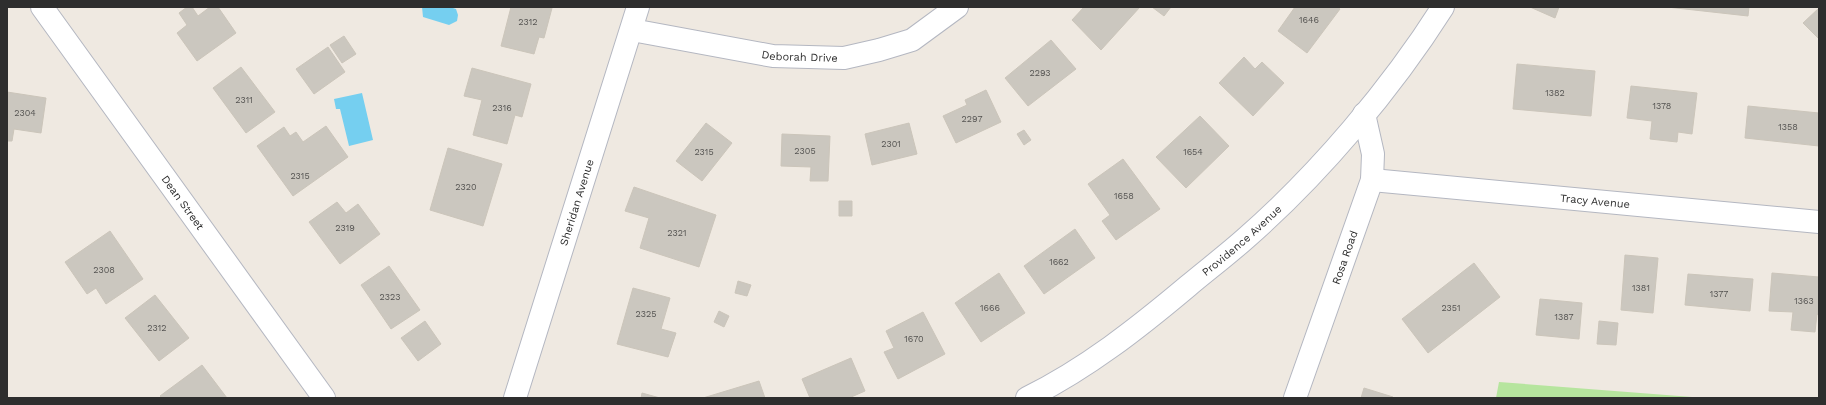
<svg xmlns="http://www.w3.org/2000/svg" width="1826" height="405" viewBox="0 0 1826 405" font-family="'Work Sans',sans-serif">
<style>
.green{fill:#b6e59e}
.water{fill:#75cff0}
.building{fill:#cbc7bf;stroke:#cbc5ba}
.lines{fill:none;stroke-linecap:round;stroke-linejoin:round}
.minor-casing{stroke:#b4b7c1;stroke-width:24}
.minor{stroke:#fff;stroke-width:22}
.labels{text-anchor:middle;stroke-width:3.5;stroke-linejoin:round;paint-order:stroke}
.number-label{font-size:9px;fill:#555452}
.street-label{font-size:11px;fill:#2e2e2e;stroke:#fff}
</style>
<rect width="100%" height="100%" fill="#efe9e1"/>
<!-- green -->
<path class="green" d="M 1499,382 L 1705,398 L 1496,398 Z"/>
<!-- water -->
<path class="water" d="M 422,7 L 450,7 L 456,9 L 458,15 L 457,21 L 449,25 L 423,17 Z
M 362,93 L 373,140 L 349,146 L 340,109 L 336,109 L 334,99 Z"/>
<!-- building -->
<path class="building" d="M 187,7 L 192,7 L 198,16 L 210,7 L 218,7 L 236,33 L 197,61 L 177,33 L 187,25 L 179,13 Z
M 511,7 L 552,8 L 544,38 L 539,37 L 534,54 L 501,46 Z
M 1084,7 L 1140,7 L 1101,50 L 1072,20 Z
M 1152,7 L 1171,7 L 1164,16 Z
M 1295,7 L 1337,7 L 1340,9 L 1307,53 L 1278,31 Z
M 1530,7 L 1559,7 L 1555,18 Z
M 1667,7 L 1749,7 L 1748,16 Z
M 1819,8 L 1819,39 L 1803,23 Z
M 344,36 L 356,54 L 342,63 L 330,45 Z
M 1051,40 L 1076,69 L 1028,106 L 1005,78 Z
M 328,47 L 345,72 L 314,94 L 296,69 Z
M 1244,57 L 1255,69 L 1262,62 L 1284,83 L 1253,116 L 1219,83 Z
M 1517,64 L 1595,71 L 1591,116 L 1513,109 Z
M 241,67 L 275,112 L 246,133 L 213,88 Z
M 472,68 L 531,84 L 522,117 L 515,115 L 507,144 L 473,135 L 482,100 L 464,96 Z
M 1631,86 L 1697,93 L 1692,134 L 1678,132 L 1677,142 L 1650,139 L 1652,121 L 1627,118 Z
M 986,90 L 1001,122 L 956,143 L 943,116 L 967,105 L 965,100 Z
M 7,92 L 46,98 L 41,133 L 14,129 L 12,141 L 7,141 Z
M 1748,106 L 1819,113 L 1819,146 L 1745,138 Z
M 1200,116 L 1229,146 L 1186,188 L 1156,157 Z
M 706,123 L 732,143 L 702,181 L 676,161 Z
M 909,123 L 917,154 L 872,165 L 865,134 Z
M 326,126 L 348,157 L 293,196 L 257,146 L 284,127 L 290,136 L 296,132 L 303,142 Z
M 1024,130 L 1031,140 L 1024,145 L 1017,134 Z
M 782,134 L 830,136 L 828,181 L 810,181 L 811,167 L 781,166 Z
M 448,148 L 502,164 L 483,226 L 430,210 Z
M 1123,159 L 1160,209 L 1116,240 L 1102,221 L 1110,215 L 1088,184 Z
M 634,187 L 716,215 L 699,267 L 640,248 L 649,218 L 625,211 Z
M 839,201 L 852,201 L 852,216 L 839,216 Z
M 337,202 L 346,213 L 358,204 L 380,234 L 340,264 L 309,222 Z
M 1075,229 L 1095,258 L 1044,294 L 1024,266 Z
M 110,231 L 143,279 L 106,304 L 96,288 L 87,294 L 65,262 Z
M 1625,255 L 1658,258 L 1653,313 L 1621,310 Z
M 1474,263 L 1500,297 L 1428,353 L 1402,319 Z
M 389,266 L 420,310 L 391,329 L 361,285 Z
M 999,273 L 1025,313 L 981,342 L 955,303 Z
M 1772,273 L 1819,277 L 1819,315 L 1817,314 L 1815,332 L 1791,330 L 1793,312 L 1769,311 Z
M 1688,274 L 1753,279 L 1750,311 L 1685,305 Z
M 738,281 L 751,285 L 747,296 L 735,293 Z
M 633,288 L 670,298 L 661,329 L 676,333 L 668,357 L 617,344 Z
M 155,295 L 189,338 L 159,361 L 125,318 Z
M 1540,299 L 1582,303 L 1579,339 L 1536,335 Z
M 719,311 L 729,316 L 724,327 L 714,322 Z
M 923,312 L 945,354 L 898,379 L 884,352 L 894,348 L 886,331 Z
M 425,321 L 441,344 L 418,361 L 401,338 Z
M 1599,321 L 1618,323 L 1616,345 L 1597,344 Z
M 851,358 L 865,391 L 849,398 L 810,398 L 802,379 Z
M 202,365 L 227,398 L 162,398 L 160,396 Z
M 759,381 L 765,398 L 703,398 Z
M 1364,388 L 1393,397 L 1393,398 L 1361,398 Z
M 642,393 L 660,398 L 641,398 Z"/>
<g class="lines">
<defs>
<g id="minor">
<path id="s1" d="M 42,7 L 324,398"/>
<path id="s2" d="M 632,30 L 773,56 L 844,58 L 879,50 L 912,40 L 957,7"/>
<path id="s3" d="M 1372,180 L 1819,222"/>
<path id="s4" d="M 515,398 L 638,7"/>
<path id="s5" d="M 1027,398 C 1086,369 1138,328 1188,286 C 1207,270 1227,255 1246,238 C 1319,174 1391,89 1443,7"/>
<path id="s6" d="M 1295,398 L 1372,180 L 1373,154 L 1364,114"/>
</g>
</defs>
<!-- minor casing -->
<use href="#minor" class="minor-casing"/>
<!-- minor -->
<use href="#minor" class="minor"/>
</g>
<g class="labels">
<!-- number labels -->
<g class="number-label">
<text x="1309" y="23">1646</text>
<text x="528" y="25">2312</text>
<text x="1040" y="76">2293</text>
<text x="1555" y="96">1382</text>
<text x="244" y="103">2311</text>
<text x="1662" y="109">1378</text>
<text x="502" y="111">2316</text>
<text x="25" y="116">2304</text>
<text x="972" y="122">2297</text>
<text x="1788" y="130">1358</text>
<text x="891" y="147">2301</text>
<text x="805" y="154">2305</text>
<text x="704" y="155">2315</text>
<text x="1193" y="155">1654</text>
<text x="300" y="179">2315</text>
<text x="466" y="190">2320</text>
<text x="1124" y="199">1658</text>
<text x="345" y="231">2319</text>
<text x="677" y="236">2321</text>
<text x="1059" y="265">1662</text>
<text x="104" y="273">2308</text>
<text x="1641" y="291">1381</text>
<text x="1719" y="297">1377</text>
<text x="390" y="300">2323</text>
<text x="1804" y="304">1363</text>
<text x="990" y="311">1666</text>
<text x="1451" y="311">2351</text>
<text x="646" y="317">2325</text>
<text x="1564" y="320">1387</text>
<text x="157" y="331">2312</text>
<text x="914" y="342">1670</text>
</g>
<!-- street labels -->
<g class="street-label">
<text dy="4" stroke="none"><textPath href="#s2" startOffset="170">Deborah Drive</textPath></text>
<text dy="4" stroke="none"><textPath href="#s3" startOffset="224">Tracy Avenue</textPath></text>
<text dy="4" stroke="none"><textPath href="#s1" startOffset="241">Dean Street</textPath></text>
<text dy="4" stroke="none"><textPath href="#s4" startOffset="205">Sheridan Avenue</textPath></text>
<text dy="4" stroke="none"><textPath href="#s5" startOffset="267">Providence Avenue</textPath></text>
<text dy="4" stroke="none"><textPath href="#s6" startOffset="149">Rosa Road</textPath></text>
</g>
</g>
<!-- border -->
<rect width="1826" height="405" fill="none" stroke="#2e2e2e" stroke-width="16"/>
</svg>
